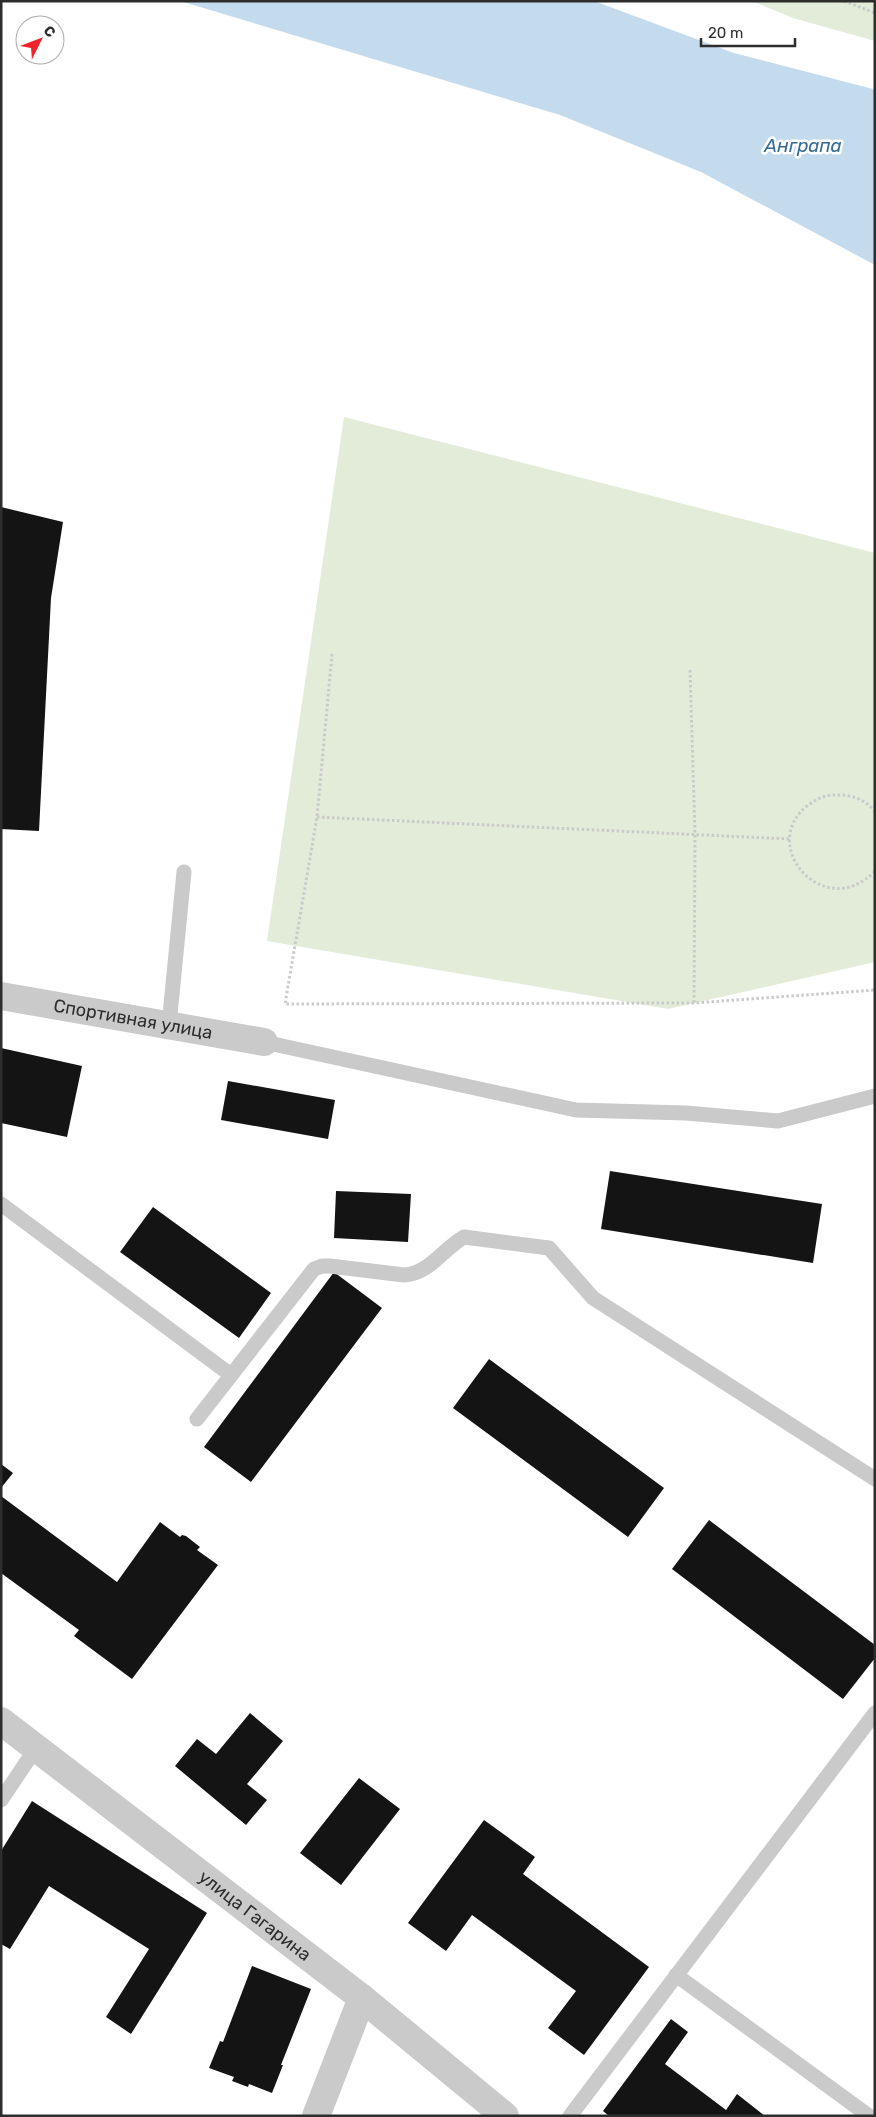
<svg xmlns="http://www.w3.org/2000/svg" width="876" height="2117" viewBox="0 0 876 2117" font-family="Rubik,sans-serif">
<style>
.green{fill:#e2ecd9}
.water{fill:#c4dbed}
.building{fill:#141414}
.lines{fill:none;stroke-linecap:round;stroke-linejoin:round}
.path{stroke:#cacaca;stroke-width:3;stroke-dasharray:2.5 2.5;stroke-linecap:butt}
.lane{stroke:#cacaca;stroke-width:15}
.street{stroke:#cacaca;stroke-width:28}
.labels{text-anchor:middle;stroke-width:5;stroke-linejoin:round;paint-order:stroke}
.street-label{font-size:18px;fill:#2d2d2d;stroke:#fff}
.water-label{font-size:19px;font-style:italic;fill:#366b94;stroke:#fff}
</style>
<rect width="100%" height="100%" fill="#fff"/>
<!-- green -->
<path class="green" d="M 752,1 L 875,1 L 875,41 L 793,18 Z
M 344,417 L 875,553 L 875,962 L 668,1009 L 267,941 Z"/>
<!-- water -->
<path class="water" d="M 180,1 L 594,1 L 734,53 L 873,89 L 875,90 L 875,265 L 701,172 L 560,115 Z"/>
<!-- building -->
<path class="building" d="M 1,507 L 63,522 L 51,598 L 39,831 L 1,829 Z
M 1,1048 L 82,1066 L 67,1137 L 1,1123 Z
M 228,1081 L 335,1100 L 328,1139 L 221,1120 Z
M 610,1171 L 822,1204 L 813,1263 L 601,1229 Z
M 336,1191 L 411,1194 L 408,1242 L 334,1238 Z
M 153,1207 L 271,1293 L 239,1338 L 120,1252 Z
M 334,1272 L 382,1308 L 251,1482 L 204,1447 Z
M 489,1359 L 664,1488 L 628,1537 L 453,1408 Z
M 1,1464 L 13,1473 L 1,1488 Z
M 1,1496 L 117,1582 L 160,1522 L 180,1537 L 182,1535 L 186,1536 L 200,1547 L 197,1550 L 218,1565 L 132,1679 L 74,1636 L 79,1630 L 1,1573 Z
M 709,1520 L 875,1645 L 875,1658 L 843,1699 L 672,1569 Z
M 250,1713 L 283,1741 L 247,1784 L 267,1800 L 246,1825 L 175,1766 L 197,1739 L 216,1754 Z
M 359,1778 L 400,1809 L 341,1885 L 300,1853 Z
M 32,1801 L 207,1913 L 131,2034 L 106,2017 L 149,1949 L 49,1886 L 10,1949 L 1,1944 L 1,1851 Z
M 484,1820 L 535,1857 L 523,1874 L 649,1967 L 584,2055 L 548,2028 L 576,1991 L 472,1915 L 446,1951 L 408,1923 Z
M 252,1966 L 311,1989 L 281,2065 L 283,2065 L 272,2093 L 249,2084 L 248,2087 L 232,2081 L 234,2077 L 209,2068 L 220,2041 L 223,2042 Z
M 671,2019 L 688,2032 L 665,2064 L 726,2110 L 737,2094 L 765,2116 L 609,2116 L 603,2111 Z"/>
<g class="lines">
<!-- path -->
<path class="path" d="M 844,1 L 875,13
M 332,654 L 317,817 L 285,1004 L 694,1003 L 875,990
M 690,670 L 695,834 L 694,1003
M 875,812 C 866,799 849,794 834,795 C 824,795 815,800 807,806 C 757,846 825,923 875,871
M 317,817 L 790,839"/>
<!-- lane -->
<path class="lane" d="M 169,1025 L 184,872
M 264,1042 L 576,1110 L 686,1113 L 778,1121 L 875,1096
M 1,1204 L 231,1375
M 197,1419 L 314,1269 L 322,1266 L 330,1266 L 404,1275 C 429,1274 443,1249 464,1237 L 549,1248 L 593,1298 L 875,1479
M 1,1800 L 36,1748
M 676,1975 L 869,2116
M 570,2116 L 875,1713"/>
<!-- street -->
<g class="street">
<path id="s1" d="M 1,996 L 264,1042"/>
<path id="s2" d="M 1,1721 L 362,1998 L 505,2116"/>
<path d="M 316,2116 L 362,1998"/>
</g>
</g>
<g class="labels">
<!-- street labels -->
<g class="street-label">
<text dy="6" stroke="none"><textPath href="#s1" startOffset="134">Спортивная улица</textPath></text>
<text dy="6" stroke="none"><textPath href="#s2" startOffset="320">улица Гагарина</textPath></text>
</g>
<!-- water labels -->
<g class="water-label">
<text x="803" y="152">Анграпа</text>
</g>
</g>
<!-- border -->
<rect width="876" height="2117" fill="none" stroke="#2d2d2d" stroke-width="5"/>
<!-- north arrow -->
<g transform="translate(40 40) rotate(48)"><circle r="24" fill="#ffffff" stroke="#ababab"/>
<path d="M0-4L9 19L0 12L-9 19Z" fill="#f12229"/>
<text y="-8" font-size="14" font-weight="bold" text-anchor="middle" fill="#2d2d2d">С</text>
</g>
<!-- scale -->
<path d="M701 38v8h94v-8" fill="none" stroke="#2d2d2d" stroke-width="2.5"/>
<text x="708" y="38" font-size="15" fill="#2d2d2d" stroke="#ffffff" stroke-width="4" paint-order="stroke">20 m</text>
</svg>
